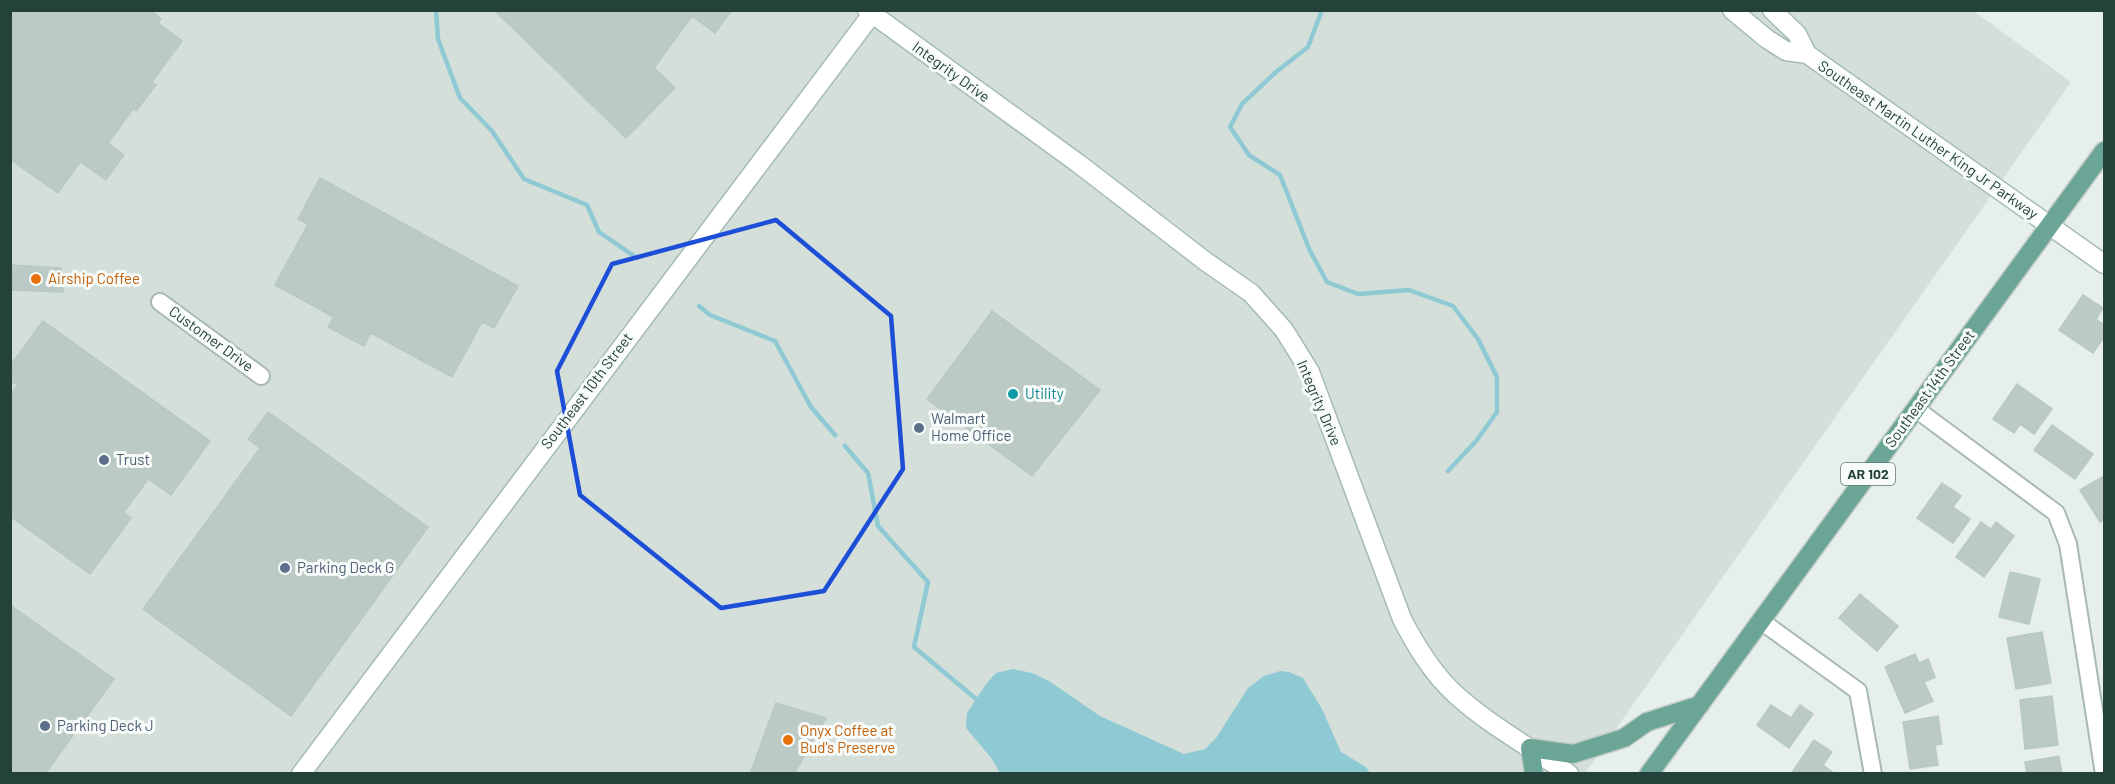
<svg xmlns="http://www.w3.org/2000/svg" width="2115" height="784" viewBox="0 0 2115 784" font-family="Barlow,sans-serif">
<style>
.built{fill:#d4dfda}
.water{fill:#8ec9d4}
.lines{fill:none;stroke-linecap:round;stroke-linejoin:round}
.stream{stroke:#8ec9d4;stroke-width:4.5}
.building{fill:#bbcac4;stroke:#b8c9c2;stroke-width:1.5}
.street-casing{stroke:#a8b8b2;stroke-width:20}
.secondary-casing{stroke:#a4bbb3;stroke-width:21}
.primary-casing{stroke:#c2cac8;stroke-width:21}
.street{stroke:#fff;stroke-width:16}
.secondary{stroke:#fff;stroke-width:18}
.primary{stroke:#6aa596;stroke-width:18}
.marked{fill:none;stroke:#1d4ed8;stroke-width:4.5;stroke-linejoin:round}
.food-dot{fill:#e8710a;stroke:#f7fbf9;stroke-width:2}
.culture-dot{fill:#0f9aa8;stroke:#f7fbf9;stroke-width:2}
.service-dot{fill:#5c6f8a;stroke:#f7fbf9;stroke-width:2}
.labels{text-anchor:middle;stroke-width:6;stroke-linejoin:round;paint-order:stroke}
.shield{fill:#f7fbf9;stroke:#637a73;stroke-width:1.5}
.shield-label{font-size:14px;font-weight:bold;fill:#24423a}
.street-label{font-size:15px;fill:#24423a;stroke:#f7fbf9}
.food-label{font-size:15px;fill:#c56008;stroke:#f7fbf9;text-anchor:start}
.culture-label{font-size:15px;fill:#0d838f;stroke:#f7fbf9;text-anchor:start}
.service-label{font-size:15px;fill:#4e5e75;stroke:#f7fbf9;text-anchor:start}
</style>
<rect width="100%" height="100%" fill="#e6efeb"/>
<!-- built -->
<path class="built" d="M 1972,10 L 2071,82 L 1585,773 L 11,774 L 10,11 Z"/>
<!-- water -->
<path class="water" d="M 1013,669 L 1032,673 L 1049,681 L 1100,716 L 1184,754 L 1205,749 L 1216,738 L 1248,688 L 1264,676 L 1280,671 L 1289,672 L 1303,678 L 1322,709 L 1341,752 L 1366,767 L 1370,773 L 1000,773 L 992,759 L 966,728 L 967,713 L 986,684 L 996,673 Z"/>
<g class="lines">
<!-- stream -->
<path class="stream" d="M 436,10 L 438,39 L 460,98 L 492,131 L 524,179 L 587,205 L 599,232 L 637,258
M 1322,10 L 1308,47 L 1276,72 L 1242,104 L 1230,127 L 1249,155 L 1280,175 L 1310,251 L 1327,282 L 1358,294 L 1409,290 L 1453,306 L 1478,339 L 1497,377 L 1497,412 L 1477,440 L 1448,471
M 699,306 L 710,315 L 775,341 L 811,407 L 835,435
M 845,446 L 868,473 L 878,526 L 928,582 L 914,647 L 976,699"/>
</g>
<!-- building -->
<path class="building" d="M 10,10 L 150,10 L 161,19 L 158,23 L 182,41 L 152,82 L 156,85 L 136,111 L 133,109 L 108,143 L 124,155 L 106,180 L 80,162 L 58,193 L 10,159 Z
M 494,10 L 732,10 L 715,33 L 692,16 L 654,68 L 675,88 L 626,138 Z
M 320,178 L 518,286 L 494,328 L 482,322 L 452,377 L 371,333 L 364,346 L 328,327 L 334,317 L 275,285 L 308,224 L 298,219 Z
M 10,265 L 61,268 L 63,292 L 10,290 Z
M 2083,295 L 2103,308 L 2096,319 L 2104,325 L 2104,337 L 2093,353 L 2059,330 Z
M 992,311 L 1100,390 L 1032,476 L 927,399 Z
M 43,321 L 210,441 L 171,495 L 148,479 L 124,512 L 131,518 L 90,574 L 10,516 L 10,395 L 18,385 L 10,380 L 10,366 Z
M 2017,384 L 2052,409 L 2034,434 L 2020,424 L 2014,433 L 1993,419 Z
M 268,412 L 428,527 L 291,716 L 143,609 L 260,448 L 248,439 Z
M 2052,425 L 2093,454 L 2075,479 L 2034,450 Z
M 2104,476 L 2104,520 L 2100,522 L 2080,490 Z
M 1942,483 L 1961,496 L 1953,507 L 1970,519 L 1953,543 L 1917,518 Z
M 1981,522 L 1991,529 L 1996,522 L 2014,536 L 1984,577 L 1956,557 Z
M 2010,572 L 2040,579 L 2029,624 L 1999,617 Z
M 1860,594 L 1898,626 L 1877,651 L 1839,618 Z
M 10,605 L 114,679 L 45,774 L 10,774 Z
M 2042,632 L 2051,683 L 2016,689 L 2007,638 Z
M 1915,654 L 1919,663 L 1928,659 L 1935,677 L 1924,682 L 1933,701 L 1905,713 L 1885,667 Z
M 2052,696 L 2058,745 L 2025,749 L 2020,700 Z
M 776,703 L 826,718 L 794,774 L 750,774 Z
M 1771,705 L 1791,718 L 1800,705 L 1813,714 L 1789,748 L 1757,725 Z
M 1938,716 L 1942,744 L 1935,745 L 1938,765 L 1910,769 L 1903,722 Z
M 1814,740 L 1832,752 L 1823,765 L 1835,774 L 1791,774 Z
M 2059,756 L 2062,774 L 2027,774 L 2025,762 Z"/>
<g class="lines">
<defs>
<path id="street" d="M 160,302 L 261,376
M 1916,409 L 2056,513 L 2068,544 L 2104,774
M 1761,621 L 1858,691 L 1873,774"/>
<path id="secondary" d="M 867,10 L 1079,164 L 1205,261 L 1251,293 L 1284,330 L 1310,372 L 1402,619 C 1416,646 1432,673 1455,694 C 1489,725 1531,748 1569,774
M 1732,10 L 1767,39 L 1786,51 L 1807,54 L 2104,264
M 1772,10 L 1797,34 L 1807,54
M 301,774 L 875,10"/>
<path id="primary" d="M 1534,774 L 1530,748 L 1573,754 L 1624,738 L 1647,722 L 1700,705
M 1649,774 L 2104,151"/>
</defs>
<!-- street casing -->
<use href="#street" class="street-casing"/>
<!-- secondary casing -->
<use href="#secondary" class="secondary-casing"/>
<!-- primary casing -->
<use href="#primary" class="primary-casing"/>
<!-- street -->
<use href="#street" class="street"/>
<!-- secondary -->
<use href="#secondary" class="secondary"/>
<!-- primary -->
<use href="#primary" class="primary"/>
</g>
<!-- marked area -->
<path class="marked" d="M 776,220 L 891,316 L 903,469 L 824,591 L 721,608 L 580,495 L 557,371 L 612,264 Z"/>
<!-- markers -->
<g class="food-dot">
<circle cx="36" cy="279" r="6"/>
<circle cx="788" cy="740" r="6"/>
</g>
<circle class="culture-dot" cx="1013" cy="394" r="6"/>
<g class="service-dot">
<circle cx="919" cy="428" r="6"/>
<circle cx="104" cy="460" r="6"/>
<circle cx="285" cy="568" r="6"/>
<circle cx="45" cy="726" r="6"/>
</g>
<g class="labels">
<!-- shield labels -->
<rect class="shield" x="1841" y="463" width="54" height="22" rx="4.5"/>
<g class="shield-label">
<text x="1868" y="479">AR 102</text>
</g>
<!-- street labels -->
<g class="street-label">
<text transform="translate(951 72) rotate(36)" y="5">Integrity Drive</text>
<text transform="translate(1928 140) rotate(35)" y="5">Southeast Martin Luther King Jr Parkway</text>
<text transform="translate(211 339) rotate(36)" y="5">Customer Drive</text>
<text transform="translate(1930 389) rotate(-54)" y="5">Southeast 14th Street</text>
<text transform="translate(587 391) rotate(-53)" y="5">Southeast 10th Street</text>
<text transform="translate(1319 403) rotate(67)" y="5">Integrity Drive</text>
</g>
<!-- food labels -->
<g class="food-label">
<text x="48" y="284">Airship Coffee</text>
<text x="800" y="736">Onyx Coffee at<tspan x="800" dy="17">Bud's Preserve</tspan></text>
</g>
<!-- culture labels -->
<g class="culture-label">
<text x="1025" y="399">Utility</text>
</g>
<!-- service labels -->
<g class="service-label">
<text x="931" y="424">Walmart<tspan x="931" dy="17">Home Office</tspan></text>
<text x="116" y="465">Trust</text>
<text x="297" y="573">Parking Deck G</text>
<text x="57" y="731">Parking Deck J</text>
</g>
</g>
<!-- border -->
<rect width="2115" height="784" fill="none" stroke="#24423a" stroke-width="24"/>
</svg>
